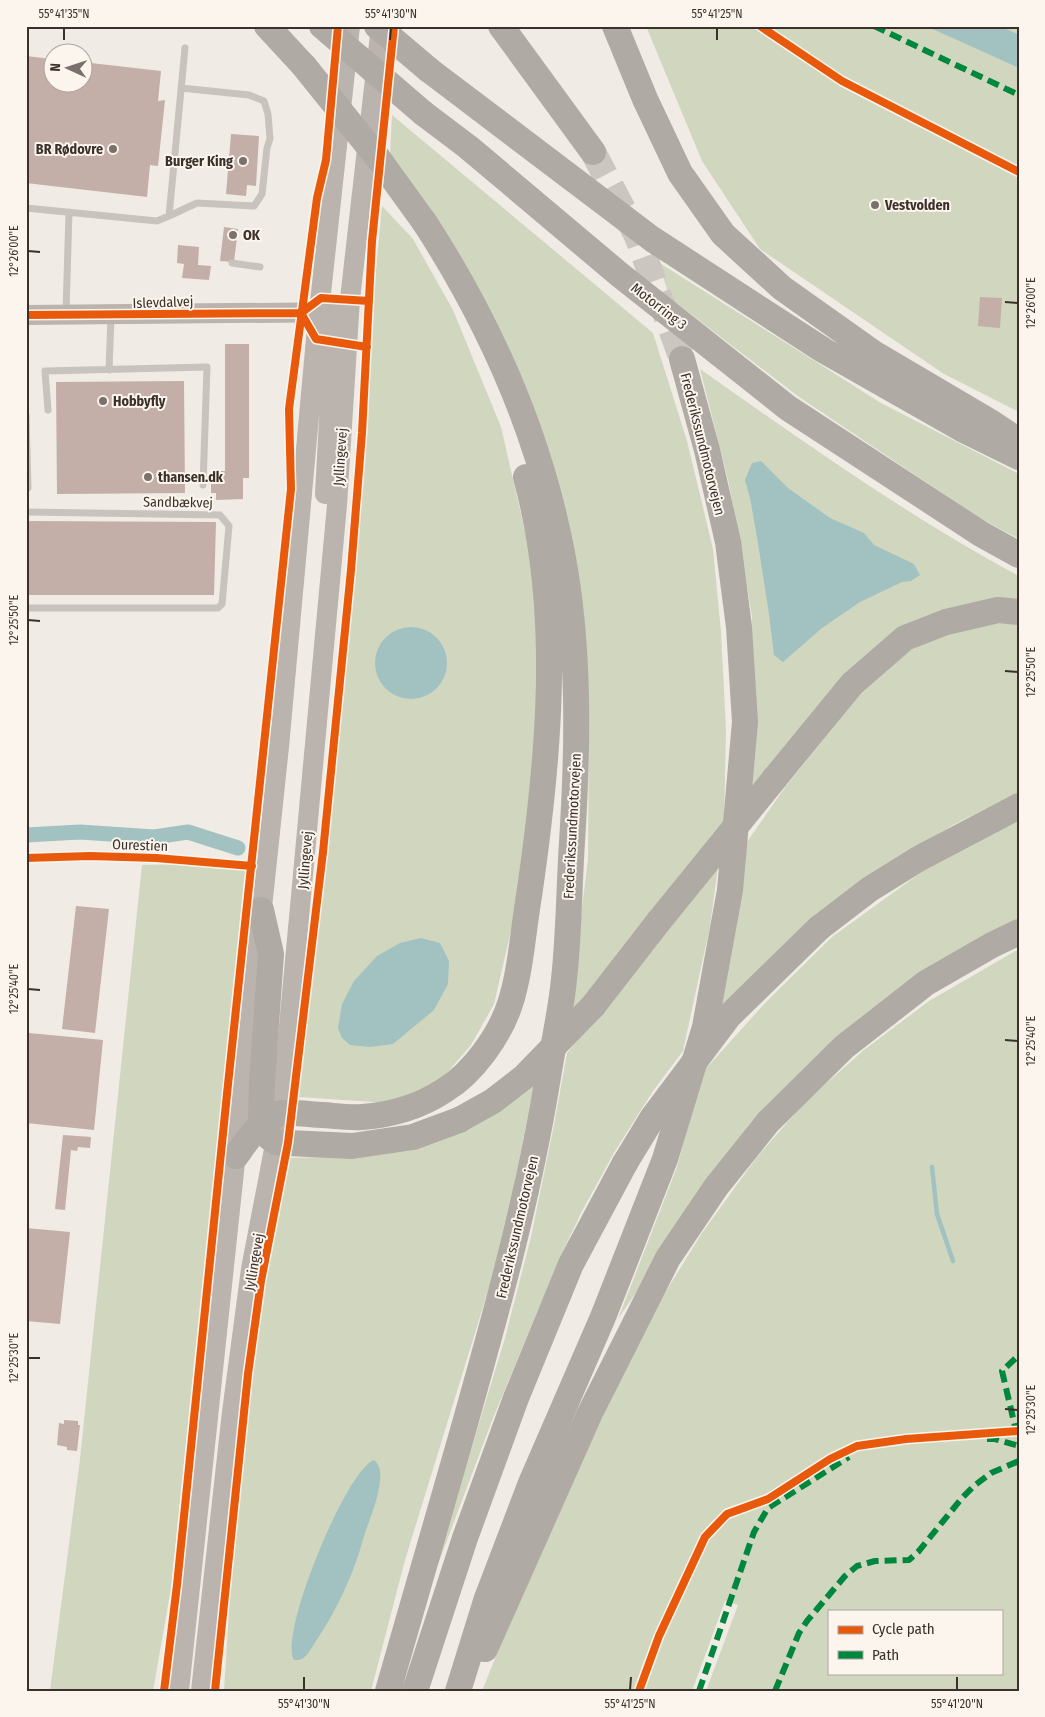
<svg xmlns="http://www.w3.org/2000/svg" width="1045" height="1717" viewBox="0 0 1045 1717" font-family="'Fira Sans Condensed',sans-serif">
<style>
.green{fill:#d1d6bf;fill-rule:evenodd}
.water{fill:#a1c2c1}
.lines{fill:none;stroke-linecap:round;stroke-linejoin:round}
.stream{stroke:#a1c2c1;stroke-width:4.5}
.canal{stroke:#a1c2c1;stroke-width:15}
.building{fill:#c3afa7}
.highway-tunnel{stroke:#ccc6c0;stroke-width:26;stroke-dasharray:26 13;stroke-linecap:butt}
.lane{stroke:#c9c3be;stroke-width:7}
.secondary{stroke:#bab3ae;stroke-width:20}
.highway{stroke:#afaaa4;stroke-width:26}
.highway-bridge{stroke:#afaaa4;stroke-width:26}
.quiet{stroke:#00873e;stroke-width:6;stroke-dasharray:12 6;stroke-linecap:butt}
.cycleway-casing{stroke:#fbf5ee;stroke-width:11}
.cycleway{stroke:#e8590c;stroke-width:8}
.ticks{fill:none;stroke:#3b302b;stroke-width:2}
.poi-dot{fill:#7a716c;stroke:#fbf5ee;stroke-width:2}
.labels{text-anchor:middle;stroke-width:4;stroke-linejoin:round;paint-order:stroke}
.poi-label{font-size:14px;font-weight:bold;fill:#3b302b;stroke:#fbf5ee;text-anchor:start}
.street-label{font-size:14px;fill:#3b302b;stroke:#fbf5ee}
.neatline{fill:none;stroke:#3b302b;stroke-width:2}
.ticks-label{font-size:12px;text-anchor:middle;fill:#3b302b}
</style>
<rect width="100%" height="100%" fill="#f0ebe5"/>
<!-- green -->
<path class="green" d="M 646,26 L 1019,26 L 1019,412 L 944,374 L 760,249 L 702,161 Z
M 392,115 L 653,333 L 687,441 L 713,549 L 721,632 L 726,730 L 724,825 L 569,1015 L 588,859 L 589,720 L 572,541 L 390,156 Z
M 382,206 L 413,239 L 453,310 L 501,427 L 533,566 L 539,679 L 532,795 L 513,922 L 494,1004 L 471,1045 L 439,1082 L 388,1103 L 299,1097 Z
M 658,262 L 881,403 L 1019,474 L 1019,539 L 978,517 L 799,397 L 670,298 Z
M 700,369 C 804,442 907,516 1019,576 L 1019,600 L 953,609 L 752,792 L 752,616 L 729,484 Z
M 1019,622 L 1019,792 L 953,825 L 854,886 L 718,1013 L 742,849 L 786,786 L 861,693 L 914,646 L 967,625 Z
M 1019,817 L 1019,920 L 752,1121 L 618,1319 L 677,1167 L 702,1073 L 766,1002 L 832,937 L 930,866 Z
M 246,863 L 171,1588 L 153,1691 L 50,1691 L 80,1459 L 142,865 Z
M 718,867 L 710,926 L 683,1051 L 653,1091 L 615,1151 L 582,1211 L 562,1253 L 493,1418 L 428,1591 L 505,1338 L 531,1237 L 553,1130 L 567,1053 Z
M 1019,949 L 1019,1691 L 706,1691 L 738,1605 L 725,1601 L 692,1691 L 482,1691 L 539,1549 L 652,1314 L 702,1233 L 757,1157 L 804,1103 L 864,1050 L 929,1001 ZM 829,1611 L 1001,1611 L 1001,1673 L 829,1673 Z
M 534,1085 L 503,1242 L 405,1560 L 371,1691 L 224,1691 L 234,1526 L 265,1277 L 288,1158 L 358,1156 Z"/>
<!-- water -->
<path class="water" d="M 926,26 L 1000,26 L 1019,35 L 1019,68 Z
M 761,461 L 788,488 L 830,518 L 864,533 L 874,545 L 914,564 L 920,575 L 911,581 L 902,582 L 860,602 L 822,628 L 783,662 L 774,655 L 769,614 L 757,537 L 750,498 L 745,480 L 752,463 Z
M375 663a36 36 0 1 1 72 0a36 36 0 1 1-72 0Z
M 421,938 L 440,943 L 449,961 L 448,984 L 434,1010 L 393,1044 L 370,1047 L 350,1045 L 342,1038 L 338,1028 L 342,1004 L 354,981 L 377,956 L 400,943 Z
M 374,1460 C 380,1464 381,1474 380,1481 C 378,1500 370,1518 364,1536 C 354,1574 336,1612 314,1644 C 311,1649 307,1656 302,1659 C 299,1660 297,1660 294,1660 C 278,1636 346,1470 374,1460 Z"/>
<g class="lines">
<!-- stream -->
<path class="stream" d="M 932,1167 L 937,1214 L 953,1261"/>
<!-- canal -->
<path class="canal" d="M 26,835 L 80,832 L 154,837 L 188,832 L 238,848"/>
</g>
<!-- building -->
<path class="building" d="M 26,56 L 52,59 L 52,82 L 82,82 L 82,62 L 161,71 L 158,101 L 165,100 L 158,166 L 150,165 L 147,197 L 26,183 Z
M 231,134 L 259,136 L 256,186 L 247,185 L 246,196 L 226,194 Z
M 224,227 L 238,229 L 234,262 L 220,261 Z
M 178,245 L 199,247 L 198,265 L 211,266 L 209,280 L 182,278 L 184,264 L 177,263 Z
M 980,297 L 1002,298 L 1000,328 L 978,326 Z
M 225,344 L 249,344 L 249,478 L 243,478 L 243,499 L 216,500 L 216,493 L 211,493 L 211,477 L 220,477 L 220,471 L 225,471 Z
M 184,381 L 185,493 L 57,494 L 56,382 Z
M 26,521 L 216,522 L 214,595 L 26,595 Z
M 76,906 L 109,909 L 95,1033 L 62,1029 Z
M 29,1033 L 103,1040 L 94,1130 L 26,1123 L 26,1063 Z
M 63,1135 L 91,1137 L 90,1148 L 78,1147 L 77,1151 L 71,1150 L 65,1210 L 55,1209 Z
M 26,1228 L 70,1232 L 60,1324 L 26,1321 Z
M 64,1420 L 78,1421 L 78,1425 L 80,1425 L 77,1451 L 67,1450 L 67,1447 L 57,1445 L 59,1423 L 64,1424 Z"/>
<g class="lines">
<!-- highway-tunnel -->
<path class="highway-tunnel" d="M 593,152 L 637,236 L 682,359"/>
<!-- lane -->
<path class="lane" d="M 26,208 L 157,221 L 169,216 L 185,48
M 169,216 L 197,203 L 254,206 L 262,194 L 267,148 L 270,139 L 268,114 L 264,101 L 249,95 L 181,88
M 232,263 L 260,267
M 66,312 L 69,212
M 109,370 L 111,316
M 48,410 L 45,371 L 207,367 L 203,485
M 26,415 L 28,488 L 26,488
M 26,512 L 220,515 L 229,526 L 222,604 L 218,608 L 26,608"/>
<!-- secondary -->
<path class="secondary" d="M 319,314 L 328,318 L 334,327 L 325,494
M 26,315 L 349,312
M 179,1691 L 279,747 L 316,339 L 350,26
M 201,1691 L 232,1412 L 251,1269 L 281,1113 L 337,505 L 350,299 L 381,26"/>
<!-- highway -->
<path class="highway" d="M 267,26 L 304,66
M 501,26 L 593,152
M 615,26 L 645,99 L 680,173 L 723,234 L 782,288 L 875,354 L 992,423 L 1019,441
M 429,70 L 652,239 L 823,350 L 962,429 L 1019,457
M 423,113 L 468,147 L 620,275 L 788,408 L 981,534 L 1019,555
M 775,778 L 852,684 L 905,638 L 946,622 L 998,610 L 1019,612
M 261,910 L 271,954 L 262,1082 L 261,1123 L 265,1131 L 270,1138 L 276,1142 L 288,1143 L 352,1146 L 413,1137 L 459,1120
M 819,928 L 870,889 L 920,858 L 1019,806
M 593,1006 L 659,921
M 236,1156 C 248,1139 259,1121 279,1114 C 289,1111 312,1115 323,1115 C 336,1116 349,1118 362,1117 C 391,1115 421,1106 445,1090 C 473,1073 500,1035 510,1004 C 521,970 523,931 529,896 C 549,759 563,612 526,477
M 485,1649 L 590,1413 L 668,1258 L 716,1187 L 768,1122 L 844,1047 L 926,983 L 992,945 L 1019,932
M 388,1691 C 412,1607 436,1524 460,1441 C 494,1321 528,1201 548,1077 C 553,1045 561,1012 564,979 C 569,934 569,888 572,842 C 578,747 580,647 562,553 C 539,433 491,325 425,223
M 415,1691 L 465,1538 L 516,1398 L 571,1264 L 625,1163
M 458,1691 L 486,1601 L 531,1483 L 603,1317 L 665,1159 L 705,1027 L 730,890 L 745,722 L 739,627 L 728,542 L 707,450 L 682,359"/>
<!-- highway-bridge -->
<path class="highway-bridge" d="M 322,26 L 423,113
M 377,26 L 429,70
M 304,66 L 378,158 L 425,223
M 659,921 L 775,778
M 459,1120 L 493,1101 L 524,1077 L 593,1006
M 625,1163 L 653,1117 L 729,1016 L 819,928"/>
<!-- quiet -->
<path class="quiet" d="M 874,26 L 1019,95
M 1017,1435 L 1002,1371 L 1019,1355
M 987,1439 L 995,1439 L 1019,1446
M 699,1691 L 754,1532 L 768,1508 L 849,1457
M 775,1691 L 799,1633 L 807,1621 L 845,1576 L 857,1566 L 875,1561 L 909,1560 L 918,1552 L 962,1498 L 974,1486 L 991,1473 L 1019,1461"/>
<defs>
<path id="cycleway" d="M 760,26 L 842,81 L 1019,172
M 301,313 L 316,339 L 367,347
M 301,313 L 321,298 L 369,301
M 26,315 L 301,313
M 26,858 L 90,856 L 156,858 L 252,866
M 164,1691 L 177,1585 L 227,1094 L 291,489 L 289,409 L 317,198 L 326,160 L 338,26
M 215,1691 L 248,1374 L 261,1281 L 288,1143 L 323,852 L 351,570 L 362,433 L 372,241 L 394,26
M 639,1691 L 659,1636 L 705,1537 L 727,1514 L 768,1499 L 830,1459 L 857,1446 L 906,1439 L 1019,1431"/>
</defs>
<!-- cycleway casing -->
<use href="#cycleway" class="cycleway-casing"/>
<!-- cycleway -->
<use href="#cycleway" class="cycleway"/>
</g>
<!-- ticks -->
<path class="ticks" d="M 64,40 L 64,28M 390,40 L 391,28M 717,40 L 717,28M 28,251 L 40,252M 1005,302 L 1018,303M 28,620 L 40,621M 1005,671 L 1018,672M 28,989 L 40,990M 1005,1040 L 1018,1041M 28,1358 L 40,1358M 1005,1409 L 1018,1410M 304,1690 L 304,1677M 630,1690 L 631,1677M 957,1690 L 957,1677"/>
<!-- markers -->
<g class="poi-dot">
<circle cx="113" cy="149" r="5"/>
<circle cx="243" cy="161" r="5"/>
<circle cx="875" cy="205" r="5"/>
<circle cx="233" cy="235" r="5"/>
<circle cx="103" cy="401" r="5"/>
<circle cx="148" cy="477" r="5"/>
</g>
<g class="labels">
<!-- poi labels -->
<g class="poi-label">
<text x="103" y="154" text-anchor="end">BR Rødovre</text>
<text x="233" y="166" text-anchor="end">Burger King</text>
<text x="885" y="210">Vestvolden</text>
<text x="243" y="240">OK</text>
<text x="113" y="406">Hobbyfly</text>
<text x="158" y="482">thansen.dk</text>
</g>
<!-- street labels -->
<g class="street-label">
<text transform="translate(163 302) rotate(-2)" y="5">Islevdalvej</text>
<text transform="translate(659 306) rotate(38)" y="5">Motorring 3</text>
<text transform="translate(703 444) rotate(76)" y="5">Frederikssundmotorvejen</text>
<text transform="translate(340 457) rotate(-86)" y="5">Jyllingevej</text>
<text transform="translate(178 502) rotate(1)" y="5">Sandbækvej</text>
<text transform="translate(572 826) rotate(-87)" y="5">Frederikssundmotorvejen</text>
<text transform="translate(140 845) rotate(2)" y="5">Ourestien</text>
<text transform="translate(305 860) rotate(-85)" y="5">Jyllingevej</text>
<text transform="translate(517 1227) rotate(-77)" y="5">Frederikssundmotorvejen</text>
<text transform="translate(254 1262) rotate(-80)" y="5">Jyllingevej</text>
</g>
</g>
<!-- border -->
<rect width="1045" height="1717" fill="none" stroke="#fbf5ee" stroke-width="55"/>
<!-- legend -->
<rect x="828" y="1610" width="175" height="65" fill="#fbf5ee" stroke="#aea6a0"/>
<rect x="838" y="1626" width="25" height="8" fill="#e8590c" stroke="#aea6a0"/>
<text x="872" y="1634" font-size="15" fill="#3b302b">Cycle path</text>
<rect x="838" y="1651" width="25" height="8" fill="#00873e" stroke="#aea6a0"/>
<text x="872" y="1660" font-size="15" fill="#3b302b">Path</text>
<!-- north arrow -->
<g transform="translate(68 68) rotate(273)"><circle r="24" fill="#fbf5ee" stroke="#aea6a0"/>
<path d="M0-4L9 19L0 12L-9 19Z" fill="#7a716c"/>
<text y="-8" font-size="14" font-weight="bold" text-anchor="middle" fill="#3b302b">N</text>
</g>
<rect x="28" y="28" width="990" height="1662" class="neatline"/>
<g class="ticks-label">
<text x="64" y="18">55°41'35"N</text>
<text x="391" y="18">55°41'30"N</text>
<text x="717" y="18">55°41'25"N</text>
<text transform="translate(14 251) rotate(-90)" y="4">12°26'00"E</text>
<text transform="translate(1031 303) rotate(-90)" y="4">12°26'00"E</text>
<text transform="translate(14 620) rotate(-90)" y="4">12°25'50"E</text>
<text transform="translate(1031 672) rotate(-90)" y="4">12°25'50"E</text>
<text transform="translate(14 989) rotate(-90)" y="4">12°25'40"E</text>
<text transform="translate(1031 1041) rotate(-90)" y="4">12°25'40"E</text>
<text transform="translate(14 1358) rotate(-90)" y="4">12°25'30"E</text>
<text transform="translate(1031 1410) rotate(-90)" y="4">12°25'30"E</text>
<text x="304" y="1708">55°41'30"N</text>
<text x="630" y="1708">55°41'25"N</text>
<text x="957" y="1708">55°41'20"N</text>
</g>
</svg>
